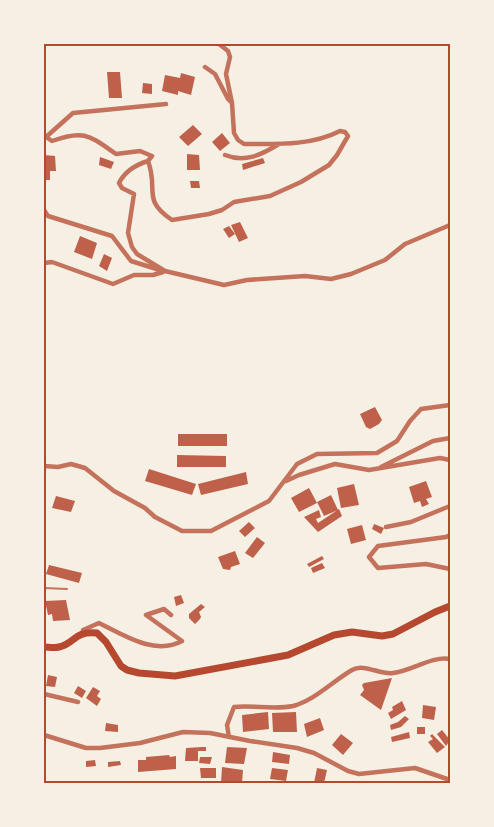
<svg xmlns="http://www.w3.org/2000/svg" width="494" height="827" viewBox="0 0 494 827" font-family="'Roboto Condensed',sans-serif">
<style>
.building{fill:#bf614a}
.lines{fill:none;stroke-linecap:round;stroke-linejoin:round}
.service{stroke:#c5725c;stroke-width:2}
.minor{stroke:#c5725c;stroke-width:4.5}
.primary{stroke:#b5482f;stroke-width:7}
.neatline{fill:none;stroke:#b5482f;stroke-width:2}
</style>
<rect width="100%" height="100%" fill="#f6efe4"/>
<!-- building -->
<path class="building" d="M 107,72 L 120,72 L 122,98 L 109,98 Z
M 181,73 L 195,77 L 191,95 L 178,91 L 178,95 L 162,91 L 165,75 L 180,78 Z
M 143,83 L 152,84 L 152,94 L 142,93 Z
M 193,125 L 202,134 L 188,146 L 179,137 Z
M 222,133 L 230,143 L 220,151 L 212,142 Z
M 187,154 L 199,155 L 200,170 L 187,170 Z
M 44,155 L 55,156 L 56,171 L 50,171 L 50,180 L 44,180 Z
M 100,157 L 114,162 L 111,169 L 99,165 Z
M 263,158 L 265,163 L 243,170 L 242,164 Z
M 190,181 L 199,181 L 200,188 L 191,188 Z
M 240,222 L 248,238 L 239,242 L 231,225 Z
M 229,226 L 235,234 L 229,238 L 223,229 Z
M 80,236 L 97,243 L 92,259 L 74,252 Z
M 104,254 L 112,258 L 107,271 L 99,266 Z
M 375,407 L 382,420 L 379,424 L 370,429 L 366,427 L 360,414 Z
M 178,434 L 227,434 L 227,446 L 178,446 Z
M 177,455 L 226,456 L 226,467 L 177,467 Z
M 149,469 L 196,484 L 192,495 L 145,481 Z
M 246,472 L 248,484 L 201,495 L 198,484 Z
M 426,481 L 432,497 L 426,499 L 429,504 L 422,507 L 420,501 L 414,503 L 409,487 Z
M 354,484 L 359,505 L 341,508 L 337,488 Z
M 309,488 L 317,503 L 299,512 L 291,498 Z
M 331,495 L 338,510 L 324,516 L 317,502 Z
M 56,496 L 75,501 L 71,512 L 52,508 Z
M 339,509 L 342,516 L 318,532 L 304,517 L 319,510 L 321,517 L 316,519 L 318,523 Z
M 249,522 L 255,528 L 245,537 L 239,531 Z
M 374,524 L 384,528 L 381,534 L 372,529 Z
M 362,525 L 366,540 L 351,544 L 347,529 Z
M 257,537 L 265,543 L 253,558 L 245,553 Z
M 235,551 L 240,564 L 231,567 L 230,570 L 223,569 L 218,557 Z
M 322,556 L 324,559 L 309,567 L 307,564 Z
M 322,563 L 325,568 L 313,573 L 311,568 Z
M 49,565 L 82,573 L 79,583 L 46,574 Z
M 181,595 L 184,603 L 176,606 L 174,597 Z
M 66,600 L 70,620 L 53,621 L 52,614 L 48,615 L 45,601 Z
M 201,604 L 205,607 L 199,612 L 201,617 L 200,619 L 195,624 L 189,618 L 189,614 Z
M 48,675 L 57,677 L 55,687 L 46,686 Z
M 392,678 L 381,710 L 360,695 L 364,690 L 362,685 L 364,683 Z
M 78,686 L 86,691 L 82,698 L 74,693 Z
M 93,687 L 100,691 L 97,696 L 101,699 L 97,706 L 86,698 Z
M 402,701 L 406,710 L 391,719 L 388,713 L 393,710 L 392,707 Z
M 423,705 L 436,707 L 434,720 L 422,718 Z
M 268,712 L 269,729 L 243,732 L 242,715 Z
M 296,712 L 297,732 L 273,732 L 272,713 Z
M 405,716 L 409,719 L 401,727 L 391,730 L 390,725 L 398,722 Z
M 320,718 L 324,730 L 307,737 L 304,724 Z
M 106,723 L 118,725 L 118,732 L 105,731 Z
M 417,727 L 425,727 L 425,734 L 417,734 Z
M 442,730 L 450,740 L 446,746 L 437,734 Z
M 409,732 L 410,738 L 392,742 L 391,737 Z
M 341,734 L 353,743 L 343,755 L 332,745 Z
M 432,734 L 445,747 L 437,753 L 428,742 L 433,739 L 430,736 Z
M 202,747 L 206,747 L 206,751 L 198,751 L 198,761 L 185,761 L 186,748 Z
M 227,747 L 247,748 L 244,764 L 225,763 Z
M 273,752 L 290,755 L 289,764 L 272,762 Z
M 169,755 L 170,757 L 176,756 L 176,769 L 138,772 L 138,760 L 146,760 L 146,757 Z
M 200,757 L 212,757 L 210,764 L 199,763 Z
M 95,760 L 96,766 L 86,767 L 86,761 Z
M 120,761 L 121,765 L 108,767 L 108,762 Z
M 222,767 L 243,770 L 242,783 L 221,783 Z
M 200,768 L 216,768 L 216,778 L 201,778 Z
M 272,768 L 288,770 L 286,781 L 270,779 Z
M 317,768 L 327,770 L 324,783 L 314,783 Z"/>
<g class="lines">
<!-- service -->
<path class="service" d="M 44,588 L 67,589"/>
<!-- minor -->
<path class="minor" d="M 219,44 L 228,51 L 230,57 L 226,74 L 232,103 L 234,133 L 238,140 L 244,144 C 276,144 311,146 340,131 L 345,132 L 348,136 L 337,155 L 329,165 L 301,182 L 270,196 L 234,202 L 222,210 L 209,214 L 172,220 C 141,199 159,190 148,161 C 135,165 125,171 119,183 L 122,188 L 134,194 L 128,233 L 132,247 L 137,254 L 165,271 L 224,285 L 247,280 L 305,276 L 331,279 L 351,274 L 385,260 L 405,244 L 450,225
M 205,67 L 215,74 L 228,99 L 232,103
M 225,155 C 245,163 261,155 279,144
M 148,161 L 152,156 L 140,151 L 116,154 C 90,136 84,129 52,141 L 46,137 L 73,113 L 166,104
M 44,210 L 48,216 L 112,236 L 131,261 L 163,271
M 44,263 L 52,262 L 113,284 L 134,275 L 153,275 L 163,272
M 44,466 L 58,467 L 71,464 L 85,468 L 114,491 L 145,508 L 155,517 L 182,531 L 211,531 L 269,501 L 297,464 L 317,454 L 377,453 L 397,441 L 410,421 L 421,409 L 450,405
M 381,467 L 433,441 L 450,438
M 286,481 L 299,475 L 335,464 L 369,470 L 440,458 L 450,460
M 386,527 L 411,522 L 450,506
M 450,535 L 446,537 L 378,546 L 369,557 L 378,568 L 426,564 L 450,569
M 83,633 L 83,630 L 99,623 C 123,635 155,656 182,641 L 146,615 L 164,609 L 171,615
M 44,694 L 78,702
M 44,735 L 86,748 L 100,748 L 140,743 L 183,732 L 210,733 L 250,741 L 297,748 L 314,753 L 348,771 L 359,774 L 415,768 L 450,780
M 229,737 L 227,725 L 234,707 C 253,705 274,710 293,706 C 315,700 333,681 352,670 C 364,663 380,675 393,673 C 412,671 431,656 450,659"/>
<!-- primary -->
<path class="primary" d="M 44,647 C 48,647 55,648 59,647 C 76,643 73,631 97,633 L 106,642 L 121,666 L 127,670 L 139,673 L 175,676 L 288,655 L 334,635 L 352,632 L 382,636 L 393,634 L 435,612 L 450,606"/>
</g>
<!-- border -->
<rect width="494" height="827" fill="none" stroke="#f6efe4" stroke-width="90"/>
<rect x="45" y="45" width="404" height="737" class="neatline"/>
</svg>
